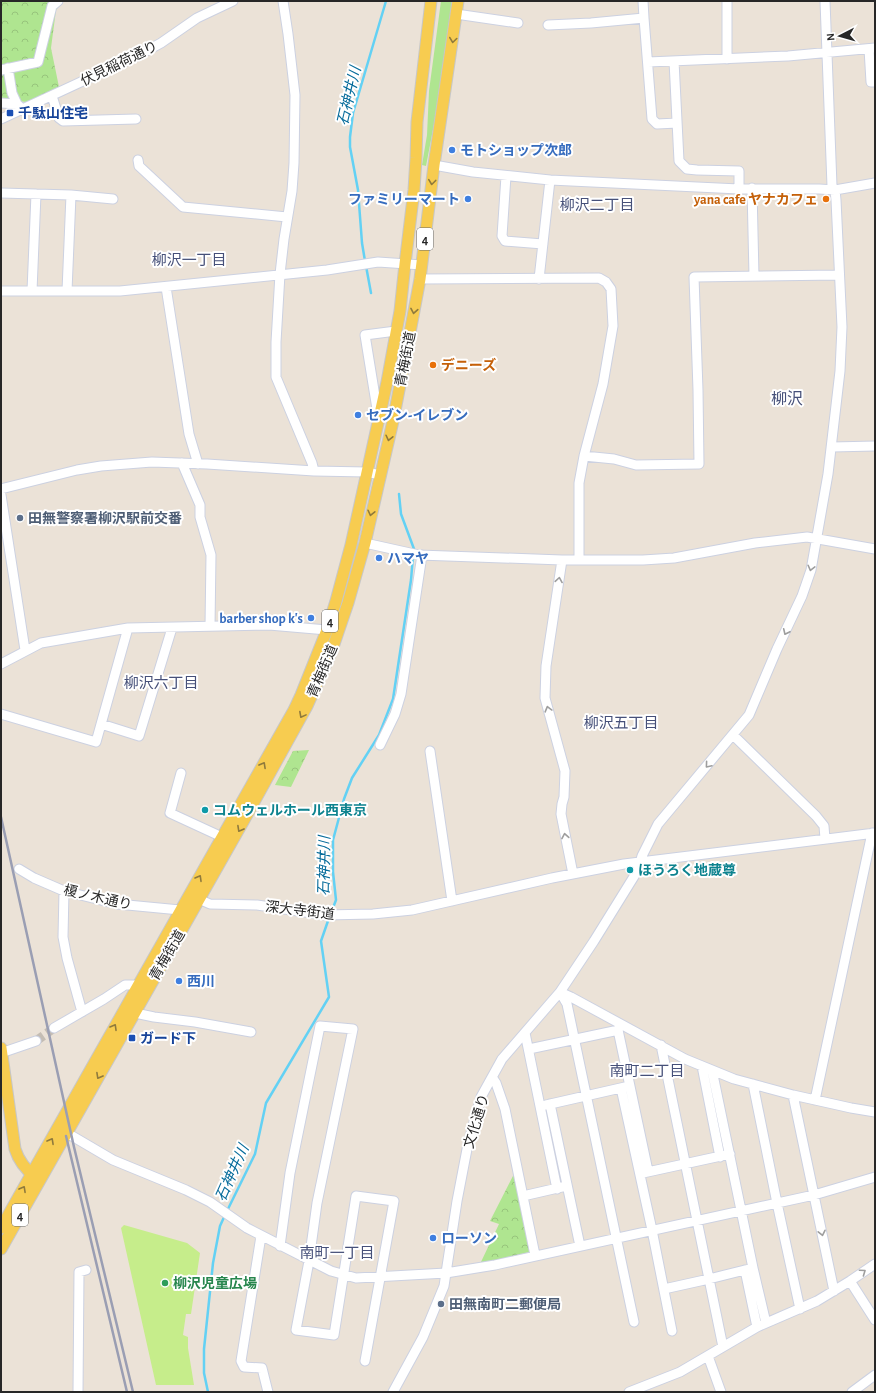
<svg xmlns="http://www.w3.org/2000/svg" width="876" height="1393" viewBox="0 0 876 1393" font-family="'Alegreya Sans','Noto Sans JP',sans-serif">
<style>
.grass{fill:#afe590}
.park{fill:url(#park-crowns)}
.pitch{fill:#c6ed8b}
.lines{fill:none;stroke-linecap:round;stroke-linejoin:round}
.stream{stroke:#63d1f4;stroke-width:2.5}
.minor-tunnel{stroke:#c4bdb4;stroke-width:9;stroke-dasharray:9 4.5;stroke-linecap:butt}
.minor-casing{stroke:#ccd1e1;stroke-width:11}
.major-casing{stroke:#c7c7c7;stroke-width:13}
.minor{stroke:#fff;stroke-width:9}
.major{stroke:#f7cc50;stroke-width:11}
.rail{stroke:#9a9eb3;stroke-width:2.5}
.oneway{stroke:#8f7a3c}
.oneway2{stroke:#9e9e9e}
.transit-dot{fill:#1a4fb4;stroke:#fff;stroke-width:1.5}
.shop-dot{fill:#3f7fe0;stroke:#fff;stroke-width:1.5}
.food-dot{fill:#e8710a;stroke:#fff;stroke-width:1.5}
.service-dot{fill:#5c6f8a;stroke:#fff;stroke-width:1.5}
.culture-dot{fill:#0f9aa8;stroke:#fff;stroke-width:1.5}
.leisure-dot{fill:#2e9e5b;stroke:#fff;stroke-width:1.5}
.labels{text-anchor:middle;stroke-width:4;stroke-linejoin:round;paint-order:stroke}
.shield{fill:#fff;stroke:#686868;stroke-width:1}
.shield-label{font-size:13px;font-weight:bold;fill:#272727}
.street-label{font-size:14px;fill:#272727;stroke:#fff}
.transit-label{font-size:14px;font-weight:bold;fill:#164399;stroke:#fff;text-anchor:start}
.shop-label{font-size:14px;font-weight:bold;fill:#366cbe;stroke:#fff;text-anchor:start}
.food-label{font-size:14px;font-weight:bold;fill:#c56008;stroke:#fff;text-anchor:end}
.service-label{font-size:14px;font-weight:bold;fill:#4e5e75;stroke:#fff;text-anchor:start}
.culture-label{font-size:14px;font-weight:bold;fill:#0d838f;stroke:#fff;text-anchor:start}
.leisure-label{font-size:14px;font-weight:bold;fill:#27864d;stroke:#fff;text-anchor:start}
.water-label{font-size:15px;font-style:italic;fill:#076c9b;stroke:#fff}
.neighbourhood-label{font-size:15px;fill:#465079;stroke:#fff}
.quarter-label{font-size:16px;fill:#465079;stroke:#fff}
</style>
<defs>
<pattern id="park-crowns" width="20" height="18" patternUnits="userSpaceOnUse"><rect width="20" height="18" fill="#afe590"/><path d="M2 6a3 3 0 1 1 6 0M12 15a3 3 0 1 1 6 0" fill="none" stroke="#97c47c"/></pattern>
</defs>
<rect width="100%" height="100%" fill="#ebe2d7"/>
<!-- grass -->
<path class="grass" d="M 441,1 L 452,1 L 440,93 L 426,166 L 422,165 L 427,135 L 429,91 Z"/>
<!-- park -->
<path class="park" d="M 1,1 L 63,1 L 56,10 L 51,48 L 59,87 L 28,102 L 1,100 Z
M 309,750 L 291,787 L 275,785 L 293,751 Z
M 515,1172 L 530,1252 L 480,1264 L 499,1224 L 490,1221 Z"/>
<!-- pitch -->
<path class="pitch" d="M 124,1225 L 187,1243 L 200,1253 L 191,1314 L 186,1314 L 183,1335 L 188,1337 L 188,1348 L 194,1385 L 156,1385 L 121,1228 Z"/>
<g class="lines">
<!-- stream -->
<path class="stream" d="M 365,261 L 362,243 L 358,190 L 350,147 L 350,137 L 353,113 L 386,1
M 366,266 L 371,293
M 399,494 L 401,514 L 414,549 L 414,551
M 331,913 L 336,900 L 333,872 L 333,840 L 344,799 L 352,778 L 379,735 L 393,699 L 411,580 L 413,556
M 227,1211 L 255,1154 L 266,1103 L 329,997 L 321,941 L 329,918
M 208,1392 L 204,1373 L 204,1349 L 213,1263 L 220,1226 L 225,1215"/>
<!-- minor-tunnel -->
<path class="minor-tunnel" d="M 36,1041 L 54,1028"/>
<defs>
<path id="minor" d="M 283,1 L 288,34 L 295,95 L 294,163 L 292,191 L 284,239 L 280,274 L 276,342 L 276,377 L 312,463 L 314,471
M 643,1 L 644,18
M 727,1 L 727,59
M 456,14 L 518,23
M 548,25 L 591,23 L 644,18 L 652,119 L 657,124 L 677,123
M 869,49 L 871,82 L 875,82
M 674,61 L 679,161 L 687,169 L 697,170 L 739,171 L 739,189
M 648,62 L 788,56 L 875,48
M 8,68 L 12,93 L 17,104
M 1,70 L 38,62 L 52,6 L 58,1
M 52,96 L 59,118 L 63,121 L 136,119
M 1,103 L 17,104 L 20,107
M 1,119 L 139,55 L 161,43 L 197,18 L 233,1
M 138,160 L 139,166 L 183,207 L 287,217
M 434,165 L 473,172 L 550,180 L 739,189 L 819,189 L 835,190 L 875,183
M 506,176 L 502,236 L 505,241 L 543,244
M 752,188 L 754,276
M 1,193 L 71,195 L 113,199
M 420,279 L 599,278 L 606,282 L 611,289 L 613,326 L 603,384 L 584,456 L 579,483 L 579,560
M 539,279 L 550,180
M 166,287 L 189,434 L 198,464
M 1,291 L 120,291 L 327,270 L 378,262 L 422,265
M 32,291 L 36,194
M 67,291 L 71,195
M 378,415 L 365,335 L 396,331
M 832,447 L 875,446
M 584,456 L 614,459 L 636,465 L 699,464 L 698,390 L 694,277 L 839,275
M 182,463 L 200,505 L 200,517 L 211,555 L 210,626
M 1,489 L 77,470 L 101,466 L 152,462 L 207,464 L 314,471 L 367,472 L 380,475
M 1,495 L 25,650
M 365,543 L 419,555 L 562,560 L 643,560 L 674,558 L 755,543 L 807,537 L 875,549
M 562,560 L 546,666 L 545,698 L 565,771 L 564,797 L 562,804 L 561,814 L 573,874
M 1,664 L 41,643 L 128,628 L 269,625 L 327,630
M 1,714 L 96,742 L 128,628
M 101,724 L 139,736 L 172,628
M 733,735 L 816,816 L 824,826 L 825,839
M 380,745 L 395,714 L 401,694 L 422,555
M 430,751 L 452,901
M 181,773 L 170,813 L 222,837
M 19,869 L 34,878 L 64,891 L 117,904 L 180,910
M 64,891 L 63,937 L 67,958 L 82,1012
M 194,897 L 210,904 L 257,905 L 325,915 L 373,914 L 412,910 L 552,878 L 624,864 L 875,833
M 560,992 L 571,997 L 685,1059 L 734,1079 L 793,1095 L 851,1108 L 875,1112
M 560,992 L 567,1004 L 634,1322
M 135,1013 L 154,1017 L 195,1022 L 251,1032
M 54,1028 L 104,999 L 125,985 L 138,985
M 618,1030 L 648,1171
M 525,1033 L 557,1189
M 661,1045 L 723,1347
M 529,1049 L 614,1031 L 618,1030 L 621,1025
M 1,1053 L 36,1041
M 702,1066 L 720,1157
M 492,1077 L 496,1083 L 505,1109 L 535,1255
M 753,1084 L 777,1203 L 800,1309
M 621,1088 L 652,1230 L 672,1331
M 793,1095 L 834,1291
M 815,1100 L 872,833
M 550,1104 L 580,1246
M 546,1105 L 625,1087
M 67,1133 L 113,1160 L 186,1190 L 210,1202 L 247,1228 L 331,1271 L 356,1278 L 446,1273 L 495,1265 L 814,1195 L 875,1177
M 643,1173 L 730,1154
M 523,1196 L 562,1187
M 261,1236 L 241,1361 L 244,1367 L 262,1368 L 268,1392
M 280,1246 L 290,1173 L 320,1026 L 353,1029 L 317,1203 L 309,1261 L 296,1330 L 334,1335 L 356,1196 L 394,1201 L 365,1361
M 753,1268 L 766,1323
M 745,1270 L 757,1327
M 850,1281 L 875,1320
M 664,1289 L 709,1279 L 753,1268 L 712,1070
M 708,1356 L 721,1392
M 78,1392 L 79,1272 L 86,1270
M 393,1392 L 423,1337 L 444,1286 L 457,1201 L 468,1144 L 481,1097 L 502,1059 L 560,992 L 594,941 L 638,870 L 642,856 L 658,824 L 749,715 L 777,649 L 802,596 L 811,570 L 828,474 L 840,371 L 842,327 L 836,200 L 835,190 L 832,186 L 825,1
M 629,1392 L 680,1372 L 757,1327 L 817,1301 L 850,1281 L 875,1264
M 852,1392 L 875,1375"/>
<path id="major" d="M 1,1048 L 15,1149 C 19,1162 26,1170 36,1178
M 1,1228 L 294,710 L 301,695 L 327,630 L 336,601 L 351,545 L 387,382 L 400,311 L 405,264 L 414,190 L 416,158 L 417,122 L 431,1
M 1,1249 L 244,820 L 307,706 L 332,650 L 348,603 L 365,543 L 393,421 L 405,359 L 420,279 L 434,165 L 458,1"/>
</defs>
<!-- minor casing -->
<use href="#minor" class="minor-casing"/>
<!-- major casing -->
<use href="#major" class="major-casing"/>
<!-- minor -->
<use href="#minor" class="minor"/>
<!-- major -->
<use href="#major" class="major"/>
<!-- rail -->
<path class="rail" d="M 1,817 L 74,1147 L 133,1392
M 66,1136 L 127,1392"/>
</g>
<!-- one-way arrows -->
<defs><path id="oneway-chevron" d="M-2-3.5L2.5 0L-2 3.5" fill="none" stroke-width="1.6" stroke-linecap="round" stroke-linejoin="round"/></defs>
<g class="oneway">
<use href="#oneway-chevron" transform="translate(453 40) rotate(98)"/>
<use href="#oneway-chevron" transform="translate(432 182) rotate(97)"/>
<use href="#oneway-chevron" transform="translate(414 311) rotate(100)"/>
<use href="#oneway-chevron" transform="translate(389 438) rotate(103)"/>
<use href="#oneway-chevron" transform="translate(371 513) rotate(103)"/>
<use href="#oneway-chevron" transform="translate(302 715) rotate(118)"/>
<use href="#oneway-chevron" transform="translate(263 765) rotate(-61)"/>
<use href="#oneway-chevron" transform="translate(240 829) rotate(119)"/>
<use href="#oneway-chevron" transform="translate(199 878) rotate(-60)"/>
<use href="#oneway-chevron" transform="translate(114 1027) rotate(-60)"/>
<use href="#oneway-chevron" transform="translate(99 1076) rotate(119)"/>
<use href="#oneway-chevron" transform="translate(51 1141) rotate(-61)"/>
<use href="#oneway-chevron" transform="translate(23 1189) rotate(-61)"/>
</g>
<g class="oneway2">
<use href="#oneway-chevron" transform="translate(811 568) rotate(104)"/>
<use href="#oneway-chevron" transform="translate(559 580) rotate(-81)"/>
<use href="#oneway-chevron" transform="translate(786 632) rotate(115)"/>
<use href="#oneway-chevron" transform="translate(548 709) rotate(-105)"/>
<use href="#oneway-chevron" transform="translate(708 765) rotate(130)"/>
<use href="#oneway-chevron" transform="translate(565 836) rotate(-100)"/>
<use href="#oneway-chevron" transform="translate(822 1233) rotate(78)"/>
<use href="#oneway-chevron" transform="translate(863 1272) rotate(-35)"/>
</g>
<!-- markers -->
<g class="transit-dot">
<rect x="6" y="109" width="8" height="8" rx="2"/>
<rect x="128" y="1034" width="8" height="8" rx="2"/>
</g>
<g class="shop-dot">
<circle cx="452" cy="150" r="4"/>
<circle cx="468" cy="199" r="4"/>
<circle cx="358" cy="415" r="4"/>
<circle cx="379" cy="558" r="4"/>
<circle cx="311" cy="618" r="4"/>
<circle cx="179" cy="981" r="4"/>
<circle cx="433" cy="1238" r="4"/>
</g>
<g class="food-dot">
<circle cx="826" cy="199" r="4"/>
<circle cx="433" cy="365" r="4"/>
</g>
<g class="service-dot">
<circle cx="20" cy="518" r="4"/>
<circle cx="441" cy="1304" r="4"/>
</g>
<g class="culture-dot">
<circle cx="205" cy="810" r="4"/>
<circle cx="630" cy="870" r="4"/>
</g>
<circle class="leisure-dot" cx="165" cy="1283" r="4"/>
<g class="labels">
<!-- shield labels -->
<g class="shield">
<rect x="417" y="228" width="16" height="22" rx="3"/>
<rect x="322" y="610" width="16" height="22" rx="3"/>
<rect x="12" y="1204" width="16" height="22" rx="3"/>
</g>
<g class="shield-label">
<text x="425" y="244">4</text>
<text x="330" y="626">4</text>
<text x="20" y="1220">4</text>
</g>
<!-- street labels -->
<g class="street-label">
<text transform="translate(119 63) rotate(-26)" y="5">伏見稲荷通り</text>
<text transform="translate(405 359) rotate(-79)" y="5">青梅街道</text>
<text transform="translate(322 671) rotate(-67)" y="5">青梅街道</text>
<text transform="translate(98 897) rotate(13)" y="5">榎ノ木通り</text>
<text transform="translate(300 910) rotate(7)" y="5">深大寺街道</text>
<text transform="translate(167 955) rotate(-60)" y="5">青梅街道</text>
<text transform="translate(476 1121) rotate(-73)" y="5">文化通り</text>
</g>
<!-- transit labels -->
<g class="transit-label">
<text x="18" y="118">千駄山住宅</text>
<text x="140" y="1043">ガード下</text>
</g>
<!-- shop labels -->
<g class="shop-label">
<text x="460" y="155">モトショップ次郎</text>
<text x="460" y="204" text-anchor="end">ファミリーマート</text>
<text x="366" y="420">セブン-イレブン</text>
<text x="387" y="563">ハマヤ</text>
<text x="303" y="623" text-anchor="end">barber shop k's</text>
<text x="187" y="986">西川</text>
<text x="441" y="1243">ローソン</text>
</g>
<!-- food labels -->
<g class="food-label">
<text x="818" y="204">yana cafe ヤナカフェ</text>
<text x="441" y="370" text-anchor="start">デニーズ</text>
</g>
<!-- service labels -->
<g class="service-label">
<text x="28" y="523">田無警察署柳沢駅前交番</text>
<text x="449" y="1309">田無南町二郵便局</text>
</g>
<!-- culture labels -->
<g class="culture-label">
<text x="213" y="815">コムウェルホール西東京</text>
<text x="638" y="875">ほうろく地蔵尊</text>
</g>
<!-- leisure labels -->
<g class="leisure-label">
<text x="173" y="1288">柳沢児童広場</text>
</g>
<!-- water labels -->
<g class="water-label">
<text transform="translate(349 96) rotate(-77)" y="5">石神井川</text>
<text transform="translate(324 866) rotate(-89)" y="5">石神井川</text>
<text transform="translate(232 1173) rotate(-66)" y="5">石神井川</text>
</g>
<!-- neighbourhood labels -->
<g class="neighbourhood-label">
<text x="597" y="210">柳沢二丁目</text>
<text x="189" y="265">柳沢一丁目</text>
<text x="161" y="688">柳沢六丁目</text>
<text x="621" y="728">柳沢五丁目</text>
<text x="647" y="1076">南町二丁目</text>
<text x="337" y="1258">南町一丁目</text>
</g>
<!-- quarter labels -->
<g class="quarter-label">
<text x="787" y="404">柳沢</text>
</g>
</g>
<!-- border -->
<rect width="876" height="1393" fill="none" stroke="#272727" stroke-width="4"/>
<!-- north arrow -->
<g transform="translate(840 36) rotate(264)" stroke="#ffffff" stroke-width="3" paint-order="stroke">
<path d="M0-3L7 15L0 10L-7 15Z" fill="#272727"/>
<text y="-6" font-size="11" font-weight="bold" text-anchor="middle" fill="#272727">N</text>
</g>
</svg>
